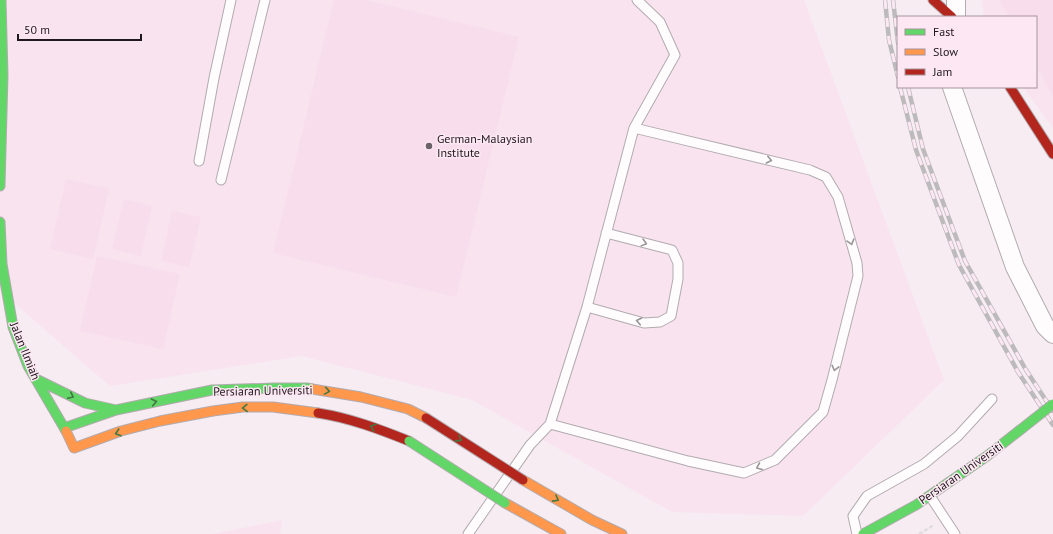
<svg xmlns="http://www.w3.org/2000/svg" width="1053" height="534" viewBox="0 0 1053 534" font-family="'PT Sans',sans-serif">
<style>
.built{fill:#f8e3ef}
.green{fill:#f8deed}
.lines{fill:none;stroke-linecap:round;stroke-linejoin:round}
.lane-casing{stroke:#b2abaf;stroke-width:11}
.street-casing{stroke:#b2abaf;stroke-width:20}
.fast-casing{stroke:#b2abaf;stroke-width:11}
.slow-casing{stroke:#b2abaf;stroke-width:11}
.jam-casing{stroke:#b2abaf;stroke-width:11}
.path{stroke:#e0ddde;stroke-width:2.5;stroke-dasharray:4 2;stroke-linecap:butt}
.lane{stroke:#fefcfd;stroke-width:9}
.street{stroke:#fefcfd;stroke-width:18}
.fast{stroke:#63d668;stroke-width:9}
.slow{stroke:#ff974d;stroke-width:9}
.jam{stroke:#b3261e;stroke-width:9}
.rail-casing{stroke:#bdbabc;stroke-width:4.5}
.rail{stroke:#fce7f3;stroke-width:3;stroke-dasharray:9;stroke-linecap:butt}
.fast-bridge-casing{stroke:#b2abaf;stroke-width:11;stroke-linecap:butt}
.jam-bridge-casing{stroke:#b2abaf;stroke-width:11;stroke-linecap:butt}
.fast-bridge{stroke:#63d668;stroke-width:9}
.jam-bridge{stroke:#b3261e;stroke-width:9}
.oneway{stroke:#9a9598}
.oneway2{stroke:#417742}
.poi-dot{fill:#6b6267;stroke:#fce7f3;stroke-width:1.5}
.labels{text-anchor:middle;stroke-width:3;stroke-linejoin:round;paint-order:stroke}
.poi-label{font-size:12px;fill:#1f181c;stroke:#fce7f3;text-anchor:start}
.street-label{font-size:12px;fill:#1f181c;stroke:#fce7f3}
</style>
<rect width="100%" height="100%" fill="#f7ecf2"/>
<!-- built -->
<path class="built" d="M 0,0 L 804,0 L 944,380 L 803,516 L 672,512 L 472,400 L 302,356 L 110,386 L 0,291 Z
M 982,0 L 1053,0 L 1053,128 L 1023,87 L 1036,87 L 1036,17 L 984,17 Z
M 282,520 L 280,534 L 213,534 Z"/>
<!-- green -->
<path class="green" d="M 334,0 L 366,0 L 519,37 L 456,297 L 273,253 Z
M 1000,0 L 1053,0 L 1053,96 L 1036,66 L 1036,17 L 1009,17 L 1000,2 Z
M 66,179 L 109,189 L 93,259 L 50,249 Z
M 124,199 L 152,206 L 141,256 L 112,249 Z
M 172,211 L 201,217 L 189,267 L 161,261 Z
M 97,256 L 180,274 L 163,349 L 80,331 Z"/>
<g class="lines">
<defs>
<path id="lane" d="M 199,161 L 214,78 L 231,0
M 221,180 L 265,0
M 587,307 L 644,323 L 660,322 L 671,316 L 678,279 L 678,263 L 672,250 L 606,233
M 550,424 L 688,461 L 744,473 L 775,460 L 823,412 L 832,380 L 858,276 L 857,263 L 838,197 L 826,177 L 810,170 L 634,128
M 930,496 L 955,534
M 468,534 L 530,445 L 550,424 L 587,307 L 634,128 L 675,55 L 660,22 L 637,0
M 857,534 L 853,516 L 867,496 L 924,464 L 958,436 L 992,399"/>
<path id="street" d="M 956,17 L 956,0
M 952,87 L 1015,267 L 1045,326 L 1053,334"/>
<path id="fast" d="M 0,186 L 3,75 L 1,0
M 0,222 L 2,264 L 13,327 L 28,366 L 66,431
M 36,379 L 85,403 L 116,410
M 64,428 L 116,410 L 212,390 L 275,388 L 307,388 L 312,389
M 863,534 L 916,505 L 987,456"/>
<path id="slow" d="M 312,389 L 361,397 L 408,409 L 426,418
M 66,431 L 74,448 L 121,431 L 160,421 L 213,411 L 243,407 L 273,407 L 318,413
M 523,480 L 592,520 L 622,534
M 505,503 L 561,534"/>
<path id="jam" d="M 933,0 L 952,17
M 1010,87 L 1053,154
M 318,413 C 350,418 379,429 409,441"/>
</defs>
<!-- lane casing -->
<use href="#lane" class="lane-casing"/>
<!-- street casing -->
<use href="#street" class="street-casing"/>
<!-- fast casing -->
<use href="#fast" class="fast-casing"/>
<!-- slow casing -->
<use href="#slow" class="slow-casing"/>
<!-- jam casing -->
<use href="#jam" class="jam-casing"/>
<!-- path -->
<path class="path" d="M 919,534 L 934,525"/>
<!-- lane -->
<use href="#lane" class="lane"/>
<!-- street -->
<use href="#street" class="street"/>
<!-- fast -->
<use href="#fast" class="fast"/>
<!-- slow -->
<use href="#slow" class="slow"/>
<!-- jam -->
<use href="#jam" class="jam"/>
<defs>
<path id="rail" d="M 885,0 L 889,40 L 898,77
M 893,0 L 898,43
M 900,87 L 916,150 L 959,265 L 1018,372 L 1053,425
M 908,87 L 923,149 L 965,261 L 1026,370 L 1053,411"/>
</defs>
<!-- rail casing -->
<use href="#rail" class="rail-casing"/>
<!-- rail -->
<use href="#rail" class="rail"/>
<defs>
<path id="fast-bridge" d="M 409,441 L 505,503
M 987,456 L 1053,404"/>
<path id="jam-bridge" d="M 426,418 L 523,480"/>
</defs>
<!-- fast-bridge casing -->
<use href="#fast-bridge" class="fast-bridge-casing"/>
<!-- jam-bridge casing -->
<use href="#jam-bridge" class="jam-bridge-casing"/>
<!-- fast-bridge -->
<use href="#fast-bridge" class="fast-bridge"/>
<!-- jam-bridge -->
<use href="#jam-bridge" class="jam-bridge"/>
</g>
<!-- one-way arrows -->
<defs><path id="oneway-chevron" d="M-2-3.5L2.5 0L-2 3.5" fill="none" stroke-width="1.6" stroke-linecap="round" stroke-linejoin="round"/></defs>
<g class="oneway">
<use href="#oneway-chevron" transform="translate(769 160) rotate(13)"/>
<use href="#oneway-chevron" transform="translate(851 242) rotate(74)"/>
<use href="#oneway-chevron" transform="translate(644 243) rotate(15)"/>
<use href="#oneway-chevron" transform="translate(639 321) rotate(-168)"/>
<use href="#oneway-chevron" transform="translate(835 368) rotate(104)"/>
<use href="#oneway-chevron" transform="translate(759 467) rotate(157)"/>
</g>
<g class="oneway2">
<use href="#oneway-chevron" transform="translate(327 391) rotate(9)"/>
<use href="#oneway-chevron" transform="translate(71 396) rotate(25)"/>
<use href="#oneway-chevron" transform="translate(154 402) rotate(-11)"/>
<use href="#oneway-chevron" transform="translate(245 408) rotate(178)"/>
<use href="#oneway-chevron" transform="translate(373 427) rotate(-161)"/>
<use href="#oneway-chevron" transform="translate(118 433) rotate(162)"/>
<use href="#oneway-chevron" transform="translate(459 439) rotate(33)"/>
<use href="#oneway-chevron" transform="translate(556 499) rotate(29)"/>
</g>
<!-- markers -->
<circle class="poi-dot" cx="429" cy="146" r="4"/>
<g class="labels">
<!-- poi labels -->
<g class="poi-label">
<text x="437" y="143">German-Malaysian<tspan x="437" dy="14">Institute</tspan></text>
</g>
<!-- street labels -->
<g class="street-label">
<text transform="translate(25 351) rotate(68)" y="4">Jalan Ilmiah</text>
<text transform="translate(263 391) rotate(-1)" y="4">Persiaran Universiti</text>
<text transform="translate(961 473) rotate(-35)" y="4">Persiaran Universiti</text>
</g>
</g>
<!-- legend -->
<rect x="897" y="16" width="140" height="72" fill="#fce7f3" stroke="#a4949d"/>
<rect x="905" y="29" width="20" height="6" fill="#63d668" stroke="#a4949d"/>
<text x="933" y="36" font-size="12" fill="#1f181c">Fast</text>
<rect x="905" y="49" width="20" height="6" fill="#ff974d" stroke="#a4949d"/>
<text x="933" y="56" font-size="12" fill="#1f181c">Slow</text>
<rect x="905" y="69" width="20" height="6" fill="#b3261e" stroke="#a4949d"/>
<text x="933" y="76" font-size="12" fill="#1f181c">Jam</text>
<!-- scale -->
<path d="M18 34v6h123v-6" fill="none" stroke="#1f181c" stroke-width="2"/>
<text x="24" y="34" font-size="12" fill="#1f181c" stroke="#fce7f3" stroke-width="3" paint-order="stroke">50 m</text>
</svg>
